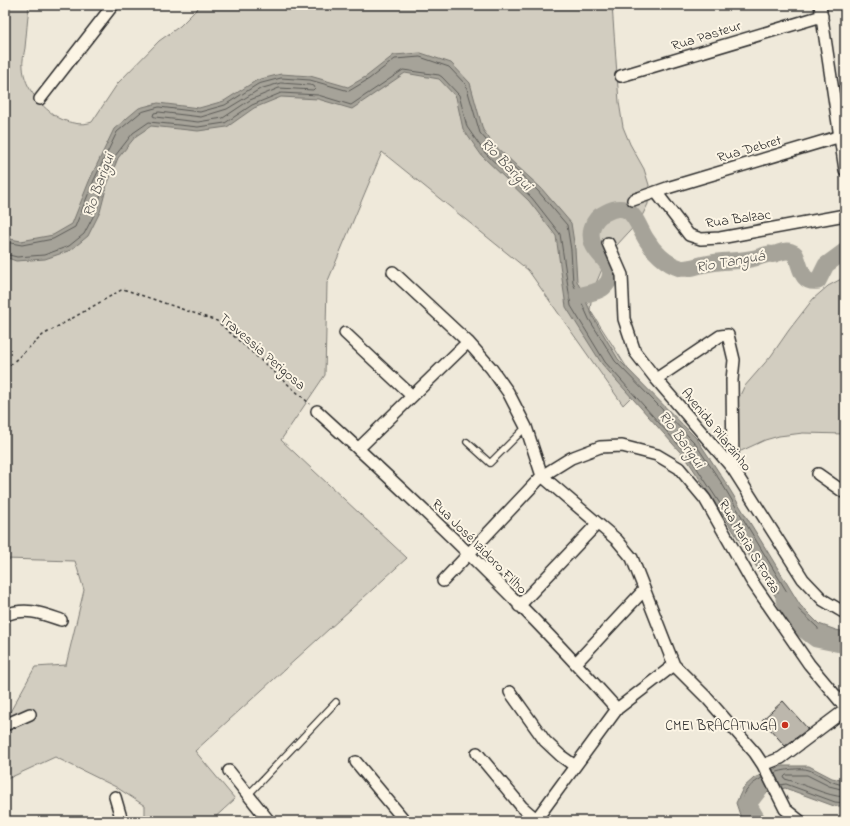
<svg xmlns="http://www.w3.org/2000/svg" width="850" height="826" viewBox="0 0 850 826" font-family="'Indie Flower',sans-serif">
<style>
.green{fill:#d2cdc0;stroke:#7e7c76}
.water{fill:#a6a399;stroke:#75736d}
.lines{fill:none;stroke-linecap:round;stroke-linejoin:round}
.shore{stroke:#5c5b57;stroke-width:1}
.river{stroke:#a6a399;stroke-width:17}
.building{fill:#bcb7ac;stroke:#2b2b2b}
.lane-casing{stroke:#2b2b2b;stroke-width:8}
.street-casing{stroke:#2b2b2b;stroke-width:14}
.path{stroke:#2b2b2b;stroke-width:1.5;stroke-dasharray:3 3;stroke-linecap:butt}
.lane{stroke:#fcf5e5;stroke-width:5.5}
.street{stroke:#fcf5e5;stroke-width:11}
.poi-dot{fill:#c8321e;stroke:#fcf5e5;stroke-width:1.5}
.labels{text-anchor:middle;stroke-width:4;stroke-linejoin:round;paint-order:stroke}
.street-label{font-size:14px;fill:#2b2b2b;stroke:#fcf5e5}
.poi-label{font-size:14px;fill:#2b2b2b;stroke:#fcf5e5;text-anchor:end}
.water-label{font-size:15px;font-style:italic;fill:#565552;stroke:#fcf5e5}
</style>
<rect width="100%" height="100%" fill="#efe9da"/>
<filter id="ink" filterUnits="userSpaceOnUse"><feTurbulence type="fractalNoise" baseFrequency=".025" numOctaves="2"/><feDisplacementMap in="SourceGraphic" scale="8" xChannelSelector="R" yChannelSelector="G"/><feConvolveMatrix kernelMatrix="1 2 1 2 8 2 1 2 1" color-interpolation-filters="sRGB"/></filter>
<g filter="url(#ink)">
<!-- green -->
<path class="green" d="M 5,5 L 29,5 C 28,19 26,34 25,48 C 24,54 22,61 23,67 C 24,88 42,108 59,118 C 69,123 82,126 92,122 L 118,83 L 159,41 L 180,26 L 201,5 L 612,5 L 619,102 L 623,127 L 630,144 L 644,169 L 649,185 L 648,204 L 640,220 L 616,246 L 605,262 L 592,293 L 590,310 L 640,388 L 623,405 L 528,270 L 382,152 L 327,283 L 325,375 L 281,440 L 407,558 L 195,751 L 235,799 L 211,821 L 145,821 L 145,806 L 116,787 L 55,757 L 5,780 L 5,721 L 35,667 L 66,665 L 84,590 L 75,561 L 5,559 Z
M 845,277 L 845,434 L 803,433 L 779,436 L 765,440 L 741,451 L 728,448 L 733,410 L 744,387 L 771,356 L 789,330 L 813,299 L 828,286 Z"/>
<!-- water -->
<path class="water" d="M 421,53 L 451,63 L 470,83 L 483,130 L 494,145 L 541,188 L 571,223 L 575,249 L 577,281 L 593,317 L 618,359 L 697,439 L 724,480 L 800,605 L 819,624 L 836,630 L 845,632 L 845,642 L 810,634 L 787,614 L 688,461 L 602,364 L 566,307 L 556,236 L 529,201 L 482,156 L 463,129 L 456,97 L 439,79 L 405,73 L 352,109 L 318,99 L 281,97 L 254,108 L 227,127 L 198,131 L 151,126 L 136,136 L 118,158 L 107,185 L 100,212 L 88,236 L 71,250 L 45,259 L 16,261 L 5,257 L 5,238 L 21,241 L 53,235 L 72,224 L 90,179 L 114,129 L 139,108 L 158,103 L 199,108 L 224,101 L 257,80 L 281,74 L 310,76 L 348,87 L 367,76 L 394,55 Z
M 781,766 L 809,766 L 832,778 L 845,781 L 845,806 L 834,806 L 785,788 L 758,795 L 750,813 L 762,821 L 742,821 L 736,803 L 743,788 L 754,778 Z"/>
<g class="lines">
<!-- shore -->
<path class="shore" d="M 281,83 L 309,85 L 314,86 L 315,88 L 313,90 L 279,88 L 250,100 L 223,118 L 198,122 L 155,117 L 153,116 L 154,113 L 159,112 L 201,117 L 227,109 L 260,89 Z
M 5,242 L 22,245 L 53,239 L 75,227 L 94,180 L 117,132 L 141,112 L 159,107 L 200,112 L 225,105 L 258,84 L 281,78 L 310,80 L 349,91 L 369,79 L 395,59 L 420,57 L 449,67 L 466,85 L 480,133 L 492,147 L 538,191 L 567,225 L 571,250 L 573,283 L 589,319 L 615,361 L 694,442 L 721,482 L 796,607 L 818,628 L 818,630 L 816,631 L 812,630 L 790,611 L 691,459 L 605,362 L 571,306 L 560,234 L 532,198 L 485,153 L 467,127 L 459,95 L 442,77 L 439,75 L 403,70 L 351,105 L 318,95 L 281,93 L 252,105 L 225,123 L 198,127 L 149,122 L 133,133 L 115,156 L 104,184 L 96,211 L 84,234 L 69,246 L 44,255 L 17,257 L 5,254
M 774,773 C 782,770 801,767 809,770 C 822,775 831,784 845,785
M 762,778 C 750,784 738,796 743,811 L 746,811 L 756,792 L 767,789
M 780,785 L 786,784 L 835,802 L 845,803
M 845,790 L 829,786 L 807,775 L 786,775 L 784,777 L 785,779 C 805,784 825,796 845,797"/>
<!-- river -->
<path class="river" d="M 578,296 C 585,294 593,293 599,290 C 602,289 606,285 608,282 C 620,260 585,255 592,228 C 594,221 598,216 605,213 C 632,199 635,221 646,239 C 653,251 666,264 680,268 C 688,270 698,265 706,264 C 722,260 739,262 755,258 C 760,257 764,255 769,254 C 772,254 773,255 775,254 C 779,253 783,251 787,251 C 791,251 792,252 795,254 C 801,265 800,284 818,281 L 826,265 L 845,251
M 784,599 L 796,624 L 816,639 L 845,645
M 758,791 L 748,804 L 758,821"/>
</g>
<!-- building -->
<path class="building" d="M 783,701 L 808,729 L 785,746 L 762,720 Z"/>
<g class="lines">
<defs>
<path id="lane" d="M 467,442 L 490,463 L 526,427
M 248,795 L 336,702"/>
<path id="street" d="M 820,5 L 845,170
M 621,76 L 822,16
M 40,99 L 113,5
M 656,192 L 689,235 L 701,239 L 720,238 L 845,215
M 633,200 L 667,188 L 841,136
M 608,243 L 622,275 L 624,319 L 635,352 L 656,379 L 733,469 L 803,579 L 823,600 L 845,613
M 393,272 L 468,342 L 491,368 L 508,392 L 526,427 L 542,476 L 617,540 L 632,558 L 674,665 L 706,697 L 755,753 L 763,765 L 785,809 L 800,821
M 345,333 L 412,396
M 656,379 L 720,336 L 728,335 L 734,360 L 732,380 L 733,469
M 317,411 C 421,506 524,604 617,709
M 358,449 L 468,342
M 818,474 L 845,493
M 443,581 L 542,476 L 571,458 L 600,447 L 622,446 L 657,455 L 679,468 L 705,499 L 751,580 L 809,664 L 845,707
M 519,606 L 597,524
M 5,615 C 26,607 41,613 61,620
M 576,663 L 644,590
M 510,692 L 545,741 L 561,756 L 575,766
M 5,725 L 30,714
M 477,753 L 522,807 L 536,819
M 356,762 L 405,821
M 763,765 L 781,758 L 845,710
M 229,771 L 269,821
M 115,797 L 122,821
M 535,821 L 617,709 L 674,665"/>
</defs>
<!-- lane casing -->
<use href="#lane" class="lane-casing"/>
<!-- street casing -->
<use href="#street" class="street-casing"/>
<!-- path -->
<path class="path" d="M 5,368 L 9,366 L 43,335 L 123,289 L 217,321 L 310,404"/>
<!-- lane -->
<use href="#lane" class="lane"/>
<!-- street -->
<use href="#street" class="street"/>
</g>
</g>
<!-- markers -->
<circle class="poi-dot" cx="785" cy="725" r="4"/>
<g class="labels">
<!-- street labels -->
<g class="street-label">
<text transform="translate(706 35) rotate(-17)" y="5">Rua Pasteur</text>
<text transform="translate(749 148) rotate(-16)" y="5">Rua Debret</text>
<text transform="translate(738 218) rotate(-8)" y="5">Rua Balzac</text>
<text transform="translate(263 351) rotate(41)" y="5">Travessia Perigosa</text>
<text transform="translate(717 429) rotate(51)" y="5">Avenida Pilarzinho</text>
<text transform="translate(480 546) rotate(45)" y="5">Rua José Izidoro Filho</text>
<text transform="translate(750 546) rotate(59)" y="5">Rua Maria S Forza</text>
</g>
<!-- poi labels -->
<g class="poi-label">
<text x="777" y="730">CMEI BRACATINGA</text>
</g>
<!-- water labels -->
<g class="water-label">
<text transform="translate(507 164) rotate(46)" y="5">Rio Barigui</text>
<text transform="translate(98 185) rotate(-70)" y="5">Rio Barigui</text>
<text transform="translate(730 261) rotate(-10)" y="5">Rio Tanguá</text>
<text transform="translate(682 439) rotate(54)" y="5">Rio Barigui</text>
</g>
</g>
<!-- margin -->
<rect width="850" height="826" fill="none" stroke="#fcf5e5" stroke-width="20"/>
<rect x="10" y="10" width="830" height="806" fill="none" stroke="#2b2b2b" stroke-width="1.5" filter="url(#ink)"/>
</svg>
